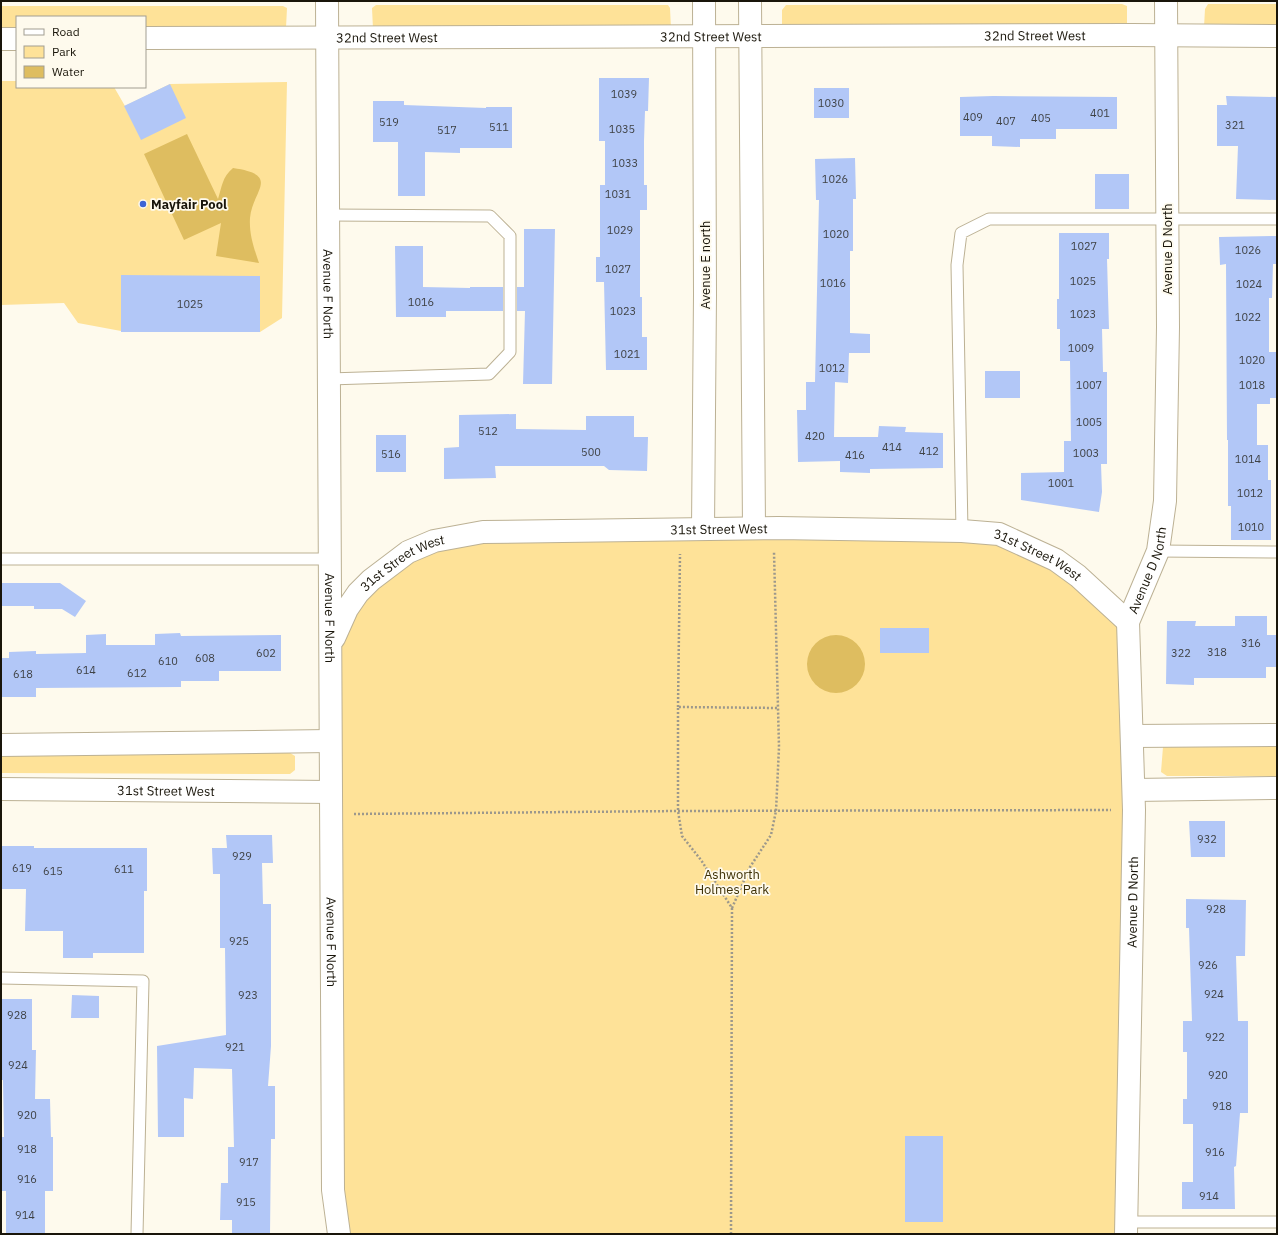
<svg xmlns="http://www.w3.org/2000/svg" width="1278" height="1235" viewBox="0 0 1278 1235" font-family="'IBM Plex Sans',sans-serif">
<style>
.green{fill:#fee298}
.water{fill:#debd60}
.building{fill:#b2c7f7}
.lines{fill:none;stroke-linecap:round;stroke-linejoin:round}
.lane-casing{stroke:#bcb194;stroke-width:13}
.street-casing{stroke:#bcb194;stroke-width:24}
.path{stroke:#9c988c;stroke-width:2.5;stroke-dasharray:2 2;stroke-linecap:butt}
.lane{stroke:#fff;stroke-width:11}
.street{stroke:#fff;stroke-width:22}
.poi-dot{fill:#3c63d5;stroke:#fefaed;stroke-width:1.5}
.labels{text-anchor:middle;stroke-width:3.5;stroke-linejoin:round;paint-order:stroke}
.number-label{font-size:11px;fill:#3f4245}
.street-label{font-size:13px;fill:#19150a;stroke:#fefaed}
.poi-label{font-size:13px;font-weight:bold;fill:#19150a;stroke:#fefaed;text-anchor:start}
.park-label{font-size:13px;fill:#3e3106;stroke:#fefaed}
</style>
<rect width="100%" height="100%" fill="#fefaed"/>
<!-- green -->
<path class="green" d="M 1122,4 L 1127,6 L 1127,29 L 782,28 L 782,10 L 786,5 Z
M 1208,4 L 1277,4 L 1277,30 L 1204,27 L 1205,9 Z
M 376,5 L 668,5 L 670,8 L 671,29 L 373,29 L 372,8 Z
M 1,6 L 283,6 L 287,8 L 286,28 L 145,31 L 145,17 L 17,17 L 17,31 L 1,31 Z
M 1,81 L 17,81 L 17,87 L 114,87 L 125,106 L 170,84 L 287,82 L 282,318 L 260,332 L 121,331 L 78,323 L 64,303 L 1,305 Z
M 999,534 L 1128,622 L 1126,1234 L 339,1234 L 330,645 L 347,609 L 434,541 Z
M 1166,746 L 1277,746 L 1277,776 L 1167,776 L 1161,772 L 1163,747 Z
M 1,752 L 290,753 L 295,756 L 295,770 L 290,774 L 1,773 Z"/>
<!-- water -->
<path class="water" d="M 187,134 L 218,199 C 222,187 222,177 233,168 C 282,175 252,191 250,218 C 249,234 254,248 259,263 L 216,256 L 221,223 L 184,240 L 144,154 Z
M807 664a29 29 0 1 1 58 0a29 29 0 1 1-58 0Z"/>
<!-- building -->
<path class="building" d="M 599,78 L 649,78 L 648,111 L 645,111 L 644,141 L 644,185 L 647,185 L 647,210 L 640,210 L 640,297 L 642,297 L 642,337 L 647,337 L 647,370 L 606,370 L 604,282 L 596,282 L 596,257 L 600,257 L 600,185 L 605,185 L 605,141 L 599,141 Z
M 170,84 L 186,118 L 141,140 L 124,106 Z
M 814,88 L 849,88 L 849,118 L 814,118 Z
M 993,96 L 1117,97 L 1117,129 L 1056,129 L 1056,139 L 1020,139 L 1020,147 L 992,146 L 992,136 L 960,136 L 960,97 Z
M 1226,96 L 1277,97 L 1277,200 L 1236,199 L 1238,146 L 1217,146 L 1217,105 L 1227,105 Z
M 373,101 L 404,101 L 404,105 L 486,108 L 486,107 L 512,107 L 512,148 L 460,148 L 460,153 L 425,152 L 425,196 L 398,196 L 398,142 L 373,142 Z
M 855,158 L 856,199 L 853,199 L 853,251 L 850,251 L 850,333 L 870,334 L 870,353 L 849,353 L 848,383 L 835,382 L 834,437 L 878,437 L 879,426 L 906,427 L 905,432 L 943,433 L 943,468 L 870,469 L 870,473 L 840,472 L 840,461 L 798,462 L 797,410 L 806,410 L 806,382 L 815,382 L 819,200 L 816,200 L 815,159 Z
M 1095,174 L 1129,174 L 1129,209 L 1095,209 Z
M 524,229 L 555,229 L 552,384 L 523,384 L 525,311 L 517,311 L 517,287 L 524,287 Z
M 1059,233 L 1109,233 L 1109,259 L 1107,259 L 1109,329 L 1102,329 L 1103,372 L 1107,372 L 1107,464 L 1101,464 L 1102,492 L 1099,512 L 1021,500 L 1021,473 L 1064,472 L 1064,441 L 1071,441 L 1070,361 L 1060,361 L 1060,329 L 1057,329 L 1057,299 L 1059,299 Z
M 1276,236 L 1276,264 L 1273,264 L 1272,298 L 1269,298 L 1269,352 L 1277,352 L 1277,398 L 1270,398 L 1270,404 L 1257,404 L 1257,445 L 1268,445 L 1268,480 L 1271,480 L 1271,540 L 1231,540 L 1231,506 L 1228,506 L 1228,440 L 1227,440 L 1226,264 L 1220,265 L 1219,237 Z
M 395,246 L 423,246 L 423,287 L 470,288 L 470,287 L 503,287 L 503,311 L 446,311 L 446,317 L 396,317 Z
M 121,275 L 260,276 L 260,332 L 121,332 Z
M 985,371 L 1020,371 L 1020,398 L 985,398 Z
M 516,414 L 516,429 L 586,430 L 586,416 L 634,416 L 634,437 L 648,437 L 647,471 L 609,470 L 604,466 L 495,466 L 496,478 L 444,479 L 444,448 L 459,447 L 459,415 Z
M 376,435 L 406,435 L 406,472 L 376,472 Z
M 1,583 L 60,583 L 86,601 L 75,617 L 62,609 L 34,609 L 34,606 L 1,606 Z
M 1235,616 L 1267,616 L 1267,635 L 1277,635 L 1277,667 L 1266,667 L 1266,678 L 1194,678 L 1194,685 L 1166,684 L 1167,621 L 1196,621 L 1195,626 L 1235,626 Z
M 880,628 L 929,628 L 929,653 L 880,653 Z
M 180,633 L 181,636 L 281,635 L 281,671 L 219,671 L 219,681 L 181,681 L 181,687 L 36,688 L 36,697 L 1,697 L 1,658 L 9,658 L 9,652 L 36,651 L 36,654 L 86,653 L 86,635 L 106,634 L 106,645 L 155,645 L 155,634 Z
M 1189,821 L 1225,821 L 1225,857 L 1191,857 Z
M 226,835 L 272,835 L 273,863 L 262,863 L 263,904 L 271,904 L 271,1046 L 268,1086 L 275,1086 L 275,1139 L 271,1139 L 270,1234 L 232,1234 L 232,1220 L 220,1220 L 221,1183 L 228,1183 L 228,1147 L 234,1147 L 232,1069 L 194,1068 L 193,1099 L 184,1098 L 184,1137 L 158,1137 L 157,1046 L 226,1035 L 225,948 L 220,948 L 220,874 L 213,874 L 212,848 L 227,848 Z
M 1,846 L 34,846 L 34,848 L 147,848 L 147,891 L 144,891 L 144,953 L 93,953 L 93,958 L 63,958 L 63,931 L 25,931 L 26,889 L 1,889 Z
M 1186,899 L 1246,900 L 1245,956 L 1236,956 L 1238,1021 L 1248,1021 L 1248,1113 L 1240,1113 L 1236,1166 L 1234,1167 L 1235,1209 L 1182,1209 L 1182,1182 L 1193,1182 L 1193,1124 L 1183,1124 L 1183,1099 L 1187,1099 L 1187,1052 L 1183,1052 L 1183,1021 L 1192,1021 L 1189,928 L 1186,928 Z
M 72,995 L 99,996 L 99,1018 L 71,1018 Z
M 2,999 L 32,999 L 32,1050 L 36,1050 L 35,1099 L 50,1099 L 51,1137 L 53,1137 L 53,1191 L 45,1191 L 45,1234 L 6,1234 L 6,1191 L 1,1191 L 1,1137 L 4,1137 L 3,1080 L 1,1080 Z
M 905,1136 L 943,1136 L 943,1222 L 905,1222 Z"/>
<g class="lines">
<defs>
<path id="lane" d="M 328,215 L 490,216 L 510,236 L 510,352 L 489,374 L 329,379
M 962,531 L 957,265 L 961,233 L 989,219 L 1277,219
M 1158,551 L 1277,552
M 1,559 L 330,559
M 1,978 L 143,981 L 137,1234
M 1126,1222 L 1277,1222"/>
<g id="street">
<path id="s1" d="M 327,1 L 333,1190 L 339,1234"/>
<path d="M 750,1 L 754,528"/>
<path id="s2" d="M 145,38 L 1131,35 L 1277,36"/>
<path d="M 1,39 L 17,39"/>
<path d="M 703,529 L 705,295 L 704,1"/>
<path id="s3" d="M 334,638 L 347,609 L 358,593 L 371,580 L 408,552 L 434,541 L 483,532 L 778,528 L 962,531 L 999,534 L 1056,560 L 1078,576 L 1128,622"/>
<path d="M 1132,736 L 1277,735"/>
<path d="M 1,745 L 330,741"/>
<path id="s4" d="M 1,789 L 330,792"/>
<path d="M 1134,790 L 1277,788"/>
<path id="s5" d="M 1126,1234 L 1134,810 L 1128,622 L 1158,551 L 1165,501 L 1168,327 L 1166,1"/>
</g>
</defs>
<!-- lane casing -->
<use href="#lane" class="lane-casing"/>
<!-- street casing -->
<use href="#street" class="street-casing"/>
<!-- path -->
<path class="path" d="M 678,707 L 680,554
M 354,814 L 678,811 L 1111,810
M 732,908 L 750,867 L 771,835 L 776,811 L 779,747 L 774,552
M 731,1234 L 732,908 L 701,860 L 682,836 L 678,811 L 678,707 L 778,708"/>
<!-- lane -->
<use href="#lane" class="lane"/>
<!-- street -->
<use href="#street" class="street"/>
</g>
<!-- markers -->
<circle class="poi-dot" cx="143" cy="204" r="4"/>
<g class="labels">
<!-- number labels -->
<g class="number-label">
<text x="624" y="98">1039</text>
<text x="831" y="107">1030</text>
<text x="1100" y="117">401</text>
<text x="973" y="121">409</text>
<text x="1041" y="122">405</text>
<text x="1006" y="125">407</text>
<text x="389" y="126">519</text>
<text x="1235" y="129">321</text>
<text x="499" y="131">511</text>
<text x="622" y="133">1035</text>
<text x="447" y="134">517</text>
<text x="625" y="167">1033</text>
<text x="835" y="183">1026</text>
<text x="618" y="198">1031</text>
<text x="620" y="234">1029</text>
<text x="836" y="238">1020</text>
<text x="1084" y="250">1027</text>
<text x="1248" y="254">1026</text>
<text x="618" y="273">1027</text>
<text x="1083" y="285">1025</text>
<text x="833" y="287">1016</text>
<text x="1249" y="288">1024</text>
<text x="421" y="306">1016</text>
<text x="190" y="308">1025</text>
<text x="623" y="315">1023</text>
<text x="1083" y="318">1023</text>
<text x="1248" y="321">1022</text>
<text x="1081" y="352">1009</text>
<text x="627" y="358">1021</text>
<text x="1252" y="364">1020</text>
<text x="832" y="372">1012</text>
<text x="1089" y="389">1007</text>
<text x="1252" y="389">1018</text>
<text x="1089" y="426">1005</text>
<text x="488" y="435">512</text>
<text x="815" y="440">420</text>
<text x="892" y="451">414</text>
<text x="929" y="455">412</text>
<text x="591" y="456">500</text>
<text x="1086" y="457">1003</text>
<text x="391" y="458">516</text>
<text x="855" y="459">416</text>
<text x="1248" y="463">1014</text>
<text x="1061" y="487">1001</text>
<text x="1250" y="497">1012</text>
<text x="1251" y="531">1010</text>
<text x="1251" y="647">316</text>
<text x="1217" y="656">318</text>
<text x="266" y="657">602</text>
<text x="1181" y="657">322</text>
<text x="205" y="662">608</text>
<text x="168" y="665">610</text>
<text x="86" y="674">614</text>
<text x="137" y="677">612</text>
<text x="23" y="678">618</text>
<text x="1207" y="843">932</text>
<text x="242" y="860">929</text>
<text x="22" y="872">619</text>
<text x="124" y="873">611</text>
<text x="53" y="875">615</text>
<text x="1216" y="913">928</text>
<text x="239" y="945">925</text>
<text x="1208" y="969">926</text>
<text x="1214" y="998">924</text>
<text x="248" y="999">923</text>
<text x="17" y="1019">928</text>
<text x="1215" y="1041">922</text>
<text x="235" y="1051">921</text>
<text x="18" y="1069">924</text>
<text x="1218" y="1079">920</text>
<text x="1222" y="1110">918</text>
<text x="27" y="1119">920</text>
<text x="27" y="1153">918</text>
<text x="1215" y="1156">916</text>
<text x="249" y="1166">917</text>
<text x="27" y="1183">916</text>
<text x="1209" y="1200">914</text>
<text x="246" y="1206">915</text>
<text x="25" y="1219">914</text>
</g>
<!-- street labels -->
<g class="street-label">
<text dy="5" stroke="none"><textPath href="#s2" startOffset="890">32nd Street West</textPath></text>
<text dy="5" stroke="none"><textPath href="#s2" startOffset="242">32nd Street West</textPath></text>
<text dy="5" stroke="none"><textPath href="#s2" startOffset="566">32nd Street West</textPath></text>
<text transform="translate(1167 249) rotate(-90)" y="5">Avenue D North</text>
<text transform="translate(705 265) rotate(-90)" y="5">Avenue E north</text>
<text dy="5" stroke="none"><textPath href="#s1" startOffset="293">Avenue F North</textPath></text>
<text dy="5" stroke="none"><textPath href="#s3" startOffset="430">31st Street West</textPath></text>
<text dy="5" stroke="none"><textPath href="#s3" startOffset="754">31st Street West</textPath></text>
<text dy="5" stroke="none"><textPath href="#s3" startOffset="106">31st Street West</textPath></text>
<text dy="5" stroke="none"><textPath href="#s5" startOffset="668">Avenue D North</textPath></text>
<text dy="5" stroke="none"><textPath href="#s1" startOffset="617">Avenue F North</textPath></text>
<text dy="5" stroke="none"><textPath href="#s4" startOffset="165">31st Street West</textPath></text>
<text dy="5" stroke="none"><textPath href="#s5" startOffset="332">Avenue D North</textPath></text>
<text dy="5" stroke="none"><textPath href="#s1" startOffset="941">Avenue F North</textPath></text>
</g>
<!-- poi labels -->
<g class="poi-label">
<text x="151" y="209">Mayfair Pool</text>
</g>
<!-- park labels -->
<g class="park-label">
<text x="732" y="879">Ashworth<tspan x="732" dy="15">Holmes Park</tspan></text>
</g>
</g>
<!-- border -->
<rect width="1278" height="1235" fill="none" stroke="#19150a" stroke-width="4"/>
<!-- legend -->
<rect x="16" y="16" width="130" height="72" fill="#fefaed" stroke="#a29e92"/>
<rect x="24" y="29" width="20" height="6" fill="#ffffff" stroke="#a29e92"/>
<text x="52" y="36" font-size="12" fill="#19150a">Road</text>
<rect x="24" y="46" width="20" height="12" fill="#fee298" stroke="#a29e92"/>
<text x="52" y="56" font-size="12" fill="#19150a">Park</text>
<rect x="24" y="66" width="20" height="12" fill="#debd60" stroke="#a29e92"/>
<text x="52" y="76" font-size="12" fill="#19150a">Water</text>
</svg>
